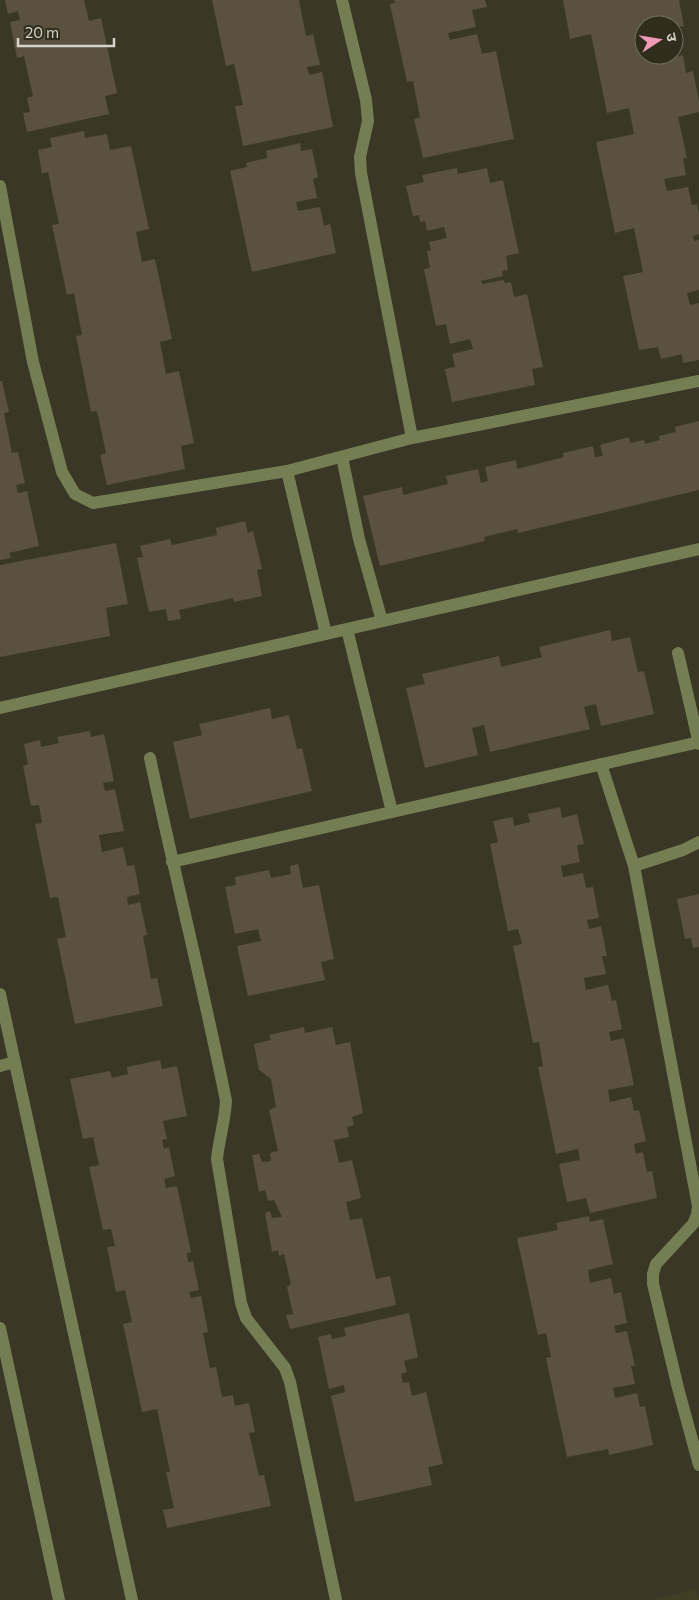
<svg xmlns="http://www.w3.org/2000/svg" width="699" height="1600" viewBox="0 0 699 1600" font-family="Commissioner,'Noto Sans Devanagari',sans-serif">
<style>
.built{fill:#423d25}
.building{fill:#5b5141}
.lines{fill:none;stroke-linecap:round;stroke-linejoin:round}
.minor{stroke:#757e52;stroke-width:12}
</style>
<rect width="100%" height="100%" fill="#3a3726"/>
<!-- built -->
<path class="built" d="M 697,1589 L 699,1600 L 651,1600 Z"/>
<!-- building -->
<path class="building" d="M 5,0 L 84,0 L 89,21 L 101,18 L 117,93 L 105,96 L 109,114 L 27,132 L 23,113 L 30,112 L 27,98 L 33,96 L 24,56 L 17,58 L 10,22 L 20,20 L 18,11 L 8,14 Z
M 212,0 L 299,0 L 306,36 L 313,34 L 320,65 L 307,67 L 309,75 L 322,72 L 333,127 L 243,146 L 235,106 L 243,105 L 234,64 L 226,66 Z
M 394,0 L 485,0 L 487,7 L 472,10 L 476,27 L 448,33 L 450,40 L 477,34 L 482,54 L 496,51 L 514,139 L 423,158 L 414,119 L 420,117 L 413,81 L 407,82 L 390,4 L 395,3 Z
M 563,0 L 679,0 L 684,26 L 677,27 L 680,44 L 674,45 L 674,25 L 644,25 L 644,55 L 661,55 L 662,60 L 683,55 L 686,73 L 693,71 L 699,101 L 699,112 L 678,117 L 687,158 L 683,158 L 686,175 L 664,179 L 667,191 L 688,187 L 692,205 L 697,204 L 699,214 L 699,234 L 693,236 L 694,241 L 699,240 L 699,290 L 687,293 L 690,305 L 699,303 L 699,360 L 683,363 L 682,354 L 661,359 L 658,347 L 639,350 L 623,276 L 643,272 L 634,228 L 615,233 L 596,142 L 634,134 L 629,108 L 607,113 L 591,34 L 570,39 Z
M 84,131 L 85,138 L 107,134 L 110,150 L 131,146 L 149,229 L 136,232 L 142,262 L 155,259 L 172,339 L 160,342 L 166,374 L 179,371 L 194,443 L 181,446 L 185,469 L 107,485 L 100,455 L 106,453 L 97,411 L 91,412 L 76,336 L 82,335 L 74,293 L 67,295 L 52,225 L 59,224 L 48,172 L 42,174 L 38,150 L 52,147 L 50,138 Z
M 300,143 L 301,151 L 312,149 L 318,177 L 313,179 L 317,198 L 296,202 L 298,211 L 320,207 L 324,226 L 330,224 L 336,253 L 252,272 L 230,171 L 247,167 L 246,163 L 267,158 L 266,151 Z
M 457,168 L 458,174 L 487,168 L 490,183 L 503,180 L 519,253 L 506,256 L 508,270 L 502,271 L 503,276 L 481,281 L 482,284 L 504,280 L 505,283 L 511,282 L 514,297 L 527,294 L 543,367 L 532,369 L 535,385 L 452,402 L 445,369 L 455,367 L 452,354 L 473,349 L 470,339 L 450,344 L 446,324 L 436,326 L 424,269 L 430,268 L 427,251 L 431,250 L 429,242 L 447,238 L 444,227 L 427,231 L 425,221 L 420,222 L 419,215 L 413,216 L 406,186 L 424,182 L 422,175 Z
M 0,381 L 2,381 L 9,412 L 4,413 L 12,453 L 18,452 L 25,483 L 16,485 L 18,493 L 27,491 L 39,546 L 9,553 L 11,558 L 0,560 Z
M 699,421 L 699,490 L 518,533 L 517,529 L 484,537 L 485,541 L 380,566 L 363,496 L 402,487 L 403,495 L 448,484 L 446,476 L 478,469 L 481,483 L 488,481 L 485,467 L 516,460 L 517,469 L 564,457 L 563,453 L 593,446 L 595,457 L 603,456 L 600,445 L 629,437 L 630,443 L 644,440 L 645,444 L 660,440 L 659,436 L 676,432 L 675,427 Z
M 245,521 L 248,533 L 253,531 L 262,569 L 257,570 L 262,596 L 234,602 L 233,598 L 179,610 L 181,619 L 168,621 L 166,609 L 149,612 L 137,558 L 143,557 L 140,546 L 170,539 L 172,545 L 217,535 L 216,528 Z
M 116,543 L 128,604 L 106,608 L 110,636 L 0,657 L 0,565 Z
M 610,630 L 612,641 L 630,637 L 638,672 L 644,671 L 654,714 L 601,726 L 596,704 L 584,707 L 590,729 L 490,752 L 484,725 L 472,728 L 478,755 L 425,768 L 406,688 L 425,684 L 422,674 L 499,656 L 501,667 L 542,657 L 539,647 Z
M 270,708 L 272,719 L 289,715 L 297,749 L 302,748 L 312,791 L 190,819 L 173,742 L 202,735 L 199,724 Z
M 90,731 L 91,737 L 104,734 L 114,781 L 103,783 L 105,791 L 115,789 L 124,831 L 99,835 L 102,852 L 123,847 L 127,866 L 134,865 L 140,894 L 127,897 L 128,905 L 140,902 L 147,935 L 143,936 L 151,979 L 157,978 L 163,1006 L 75,1024 L 57,939 L 66,937 L 58,897 L 50,898 L 35,824 L 42,823 L 39,805 L 31,806 L 23,766 L 28,764 L 24,744 L 40,740 L 41,747 L 59,743 L 57,737 Z
M 560,807 L 562,818 L 577,814 L 584,844 L 577,845 L 580,862 L 561,866 L 563,877 L 583,873 L 586,888 L 593,887 L 599,918 L 587,920 L 589,929 L 601,926 L 607,956 L 602,956 L 606,974 L 584,978 L 586,990 L 608,985 L 612,1001 L 616,1000 L 622,1029 L 609,1032 L 611,1041 L 624,1038 L 634,1085 L 608,1090 L 610,1102 L 631,1097 L 634,1111 L 639,1110 L 646,1141 L 634,1144 L 636,1154 L 643,1152 L 647,1172 L 652,1171 L 657,1198 L 590,1213 L 586,1198 L 567,1202 L 559,1164 L 580,1160 L 578,1149 L 556,1154 L 538,1067 L 543,1066 L 539,1042 L 533,1043 L 513,946 L 522,944 L 518,929 L 508,931 L 490,844 L 498,842 L 493,821 L 513,817 L 514,826 L 530,822 L 528,814 Z
M 298,864 L 303,888 L 319,885 L 334,959 L 321,962 L 325,980 L 248,996 L 237,946 L 261,941 L 258,929 L 235,934 L 225,887 L 236,885 L 235,877 L 269,870 L 271,878 L 291,874 L 290,866 Z
M 699,894 L 699,947 L 693,948 L 691,938 L 685,939 L 677,899 Z
M 304,1027 L 305,1033 L 332,1027 L 336,1045 L 350,1042 L 363,1113 L 352,1117 L 354,1125 L 347,1127 L 349,1137 L 334,1140 L 339,1163 L 352,1160 L 361,1198 L 346,1202 L 350,1220 L 362,1218 L 376,1279 L 390,1276 L 396,1305 L 290,1329 L 286,1315 L 293,1314 L 287,1287 L 291,1284 L 284,1254 L 279,1256 L 278,1250 L 272,1252 L 265,1213 L 270,1211 L 272,1218 L 282,1217 L 274,1200 L 268,1201 L 265,1190 L 259,1192 L 252,1155 L 259,1154 L 262,1162 L 271,1161 L 270,1153 L 278,1151 L 269,1110 L 276,1107 L 271,1079 L 259,1070 L 254,1044 L 271,1040 L 269,1035 Z
M 160,1060 L 162,1069 L 177,1066 L 187,1116 L 163,1121 L 167,1139 L 162,1140 L 164,1149 L 169,1147 L 175,1176 L 164,1179 L 166,1188 L 177,1186 L 191,1252 L 187,1253 L 188,1262 L 193,1261 L 199,1290 L 189,1292 L 191,1298 L 201,1296 L 208,1332 L 203,1333 L 210,1368 L 216,1367 L 222,1397 L 233,1395 L 235,1406 L 249,1403 L 255,1432 L 249,1433 L 259,1476 L 264,1475 L 271,1506 L 167,1528 L 163,1510 L 174,1508 L 166,1472 L 170,1472 L 157,1409 L 142,1412 L 123,1324 L 132,1322 L 125,1290 L 116,1292 L 107,1247 L 115,1246 L 111,1229 L 103,1230 L 89,1167 L 99,1165 L 93,1137 L 83,1139 L 70,1079 L 110,1071 L 112,1078 L 128,1074 L 127,1067 Z
M 589,1216 L 590,1222 L 603,1219 L 613,1264 L 588,1270 L 590,1283 L 611,1278 L 614,1294 L 621,1292 L 627,1323 L 614,1326 L 616,1333 L 627,1331 L 635,1366 L 631,1366 L 635,1384 L 613,1388 L 615,1398 L 637,1393 L 640,1407 L 645,1406 L 653,1445 L 609,1455 L 608,1449 L 567,1457 L 546,1358 L 551,1357 L 546,1333 L 538,1335 L 517,1238 L 558,1230 L 556,1223 Z
M 409,1313 L 418,1357 L 404,1361 L 407,1372 L 401,1374 L 403,1383 L 409,1382 L 412,1396 L 426,1392 L 443,1464 L 428,1467 L 432,1485 L 355,1502 L 331,1396 L 345,1392 L 344,1385 L 329,1389 L 318,1337 L 331,1334 L 332,1339 L 346,1336 L 344,1328 Z"/>
<g class="lines">
<!-- minor -->
<path class="minor" d="M 342,0 L 366,100 L 368,121 L 360,157 L 361,173 L 412,438
M 0,186 L 33,362 L 62,472 L 75,494 L 93,503 L 287,471 L 412,438 L 699,381
M 342,457 L 359,539 L 382,621
M 287,471 L 326,634
M 347,629 L 392,812
M 678,653 L 699,744
M 0,708 L 699,549
M 150,758 C 174,872 203,986 226,1101 C 225,1121 219,1139 217,1159 L 241,1303 L 246,1318 L 285,1368 L 290,1382 L 336,1600
M 601,764 L 634,866 L 698,1206 L 697,1215 L 693,1224 L 656,1264 L 653,1274 L 653,1284 L 678,1388 L 699,1465
M 172,862 L 699,742
M 634,866 L 683,850 L 699,842
M 0,994 L 132,1600
M 0,1066 L 15,1062
M 0,1328 L 59,1600"/>
</g>
<!-- north arrow -->
<g transform="translate(659 40) rotate(78)"><circle r="24" fill="#302d1c" stroke="#727061"/>
<path d="M0-4L9 19L0 12L-9 19Z" fill="#ef9ab8"/>
<text y="-8" font-size="14" font-weight="bold" text-anchor="middle" fill="#d6d4c9">उ</text>
</g>
<!-- scale -->
<path d="M18 38v8h96v-8" fill="none" stroke="#d6d4c9" stroke-width="2.5"/>
<text x="25" y="38" font-size="15" fill="#d6d4c9" stroke="#302d1c" stroke-width="4" paint-order="stroke">20 m</text>
</svg>
